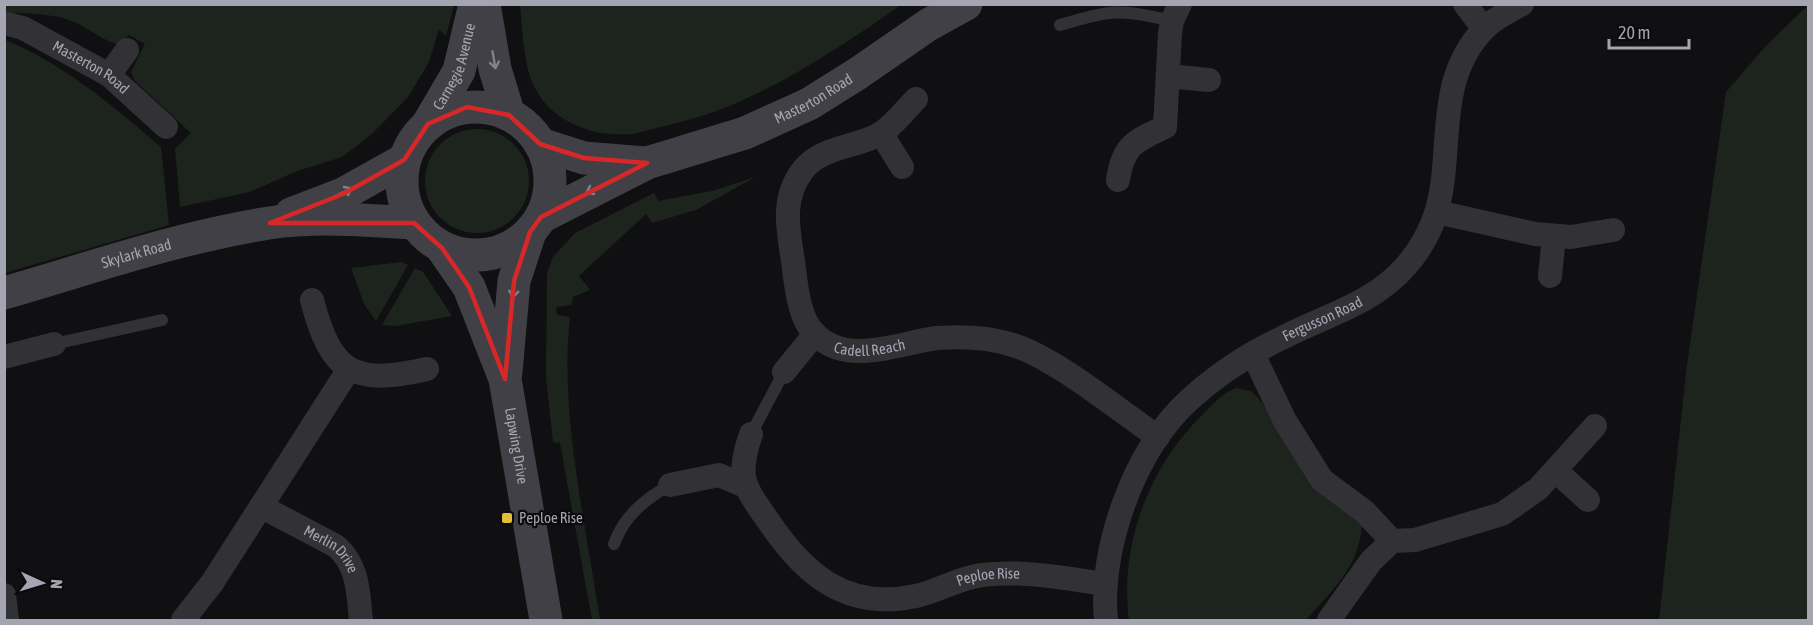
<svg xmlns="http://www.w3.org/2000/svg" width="1813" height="625" viewBox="0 0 1813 625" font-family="'Asap Condensed',sans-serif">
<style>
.green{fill:#1d241e}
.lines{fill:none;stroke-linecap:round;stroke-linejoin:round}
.lane{stroke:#323236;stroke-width:12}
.street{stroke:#323236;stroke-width:24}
.secondary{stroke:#404046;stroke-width:33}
.oneway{stroke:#80828c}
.marked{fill:none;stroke:#d62828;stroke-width:4.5;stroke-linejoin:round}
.poi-dot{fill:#e3bf37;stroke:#0b0b0c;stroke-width:2}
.labels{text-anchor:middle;stroke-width:4.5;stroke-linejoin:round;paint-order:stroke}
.street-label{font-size:15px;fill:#a3a5b1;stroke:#0b0b0c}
.poi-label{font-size:15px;fill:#a3a5b1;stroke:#0b0b0c;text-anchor:start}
</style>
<rect width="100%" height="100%" fill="#101012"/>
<!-- green -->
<path class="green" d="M 4,5 L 454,5 L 446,36 L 439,29 L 429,62 L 408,97 L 372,134 L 342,157 L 297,171 L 250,192 L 180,207 L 175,149 L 191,133 L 135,81 L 131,72 L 145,44 L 129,35 L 117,44 C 99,39 84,24 66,19 C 46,13 25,14 5,12 Z
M 520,5 L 520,4 L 901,5 C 845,44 790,81 727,107 C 698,119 665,125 634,134 C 588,138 541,119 528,70 C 523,49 522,26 520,5 Z
M 1808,5 L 1808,620 L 1659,620 L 1687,365 L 1726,92 L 1765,47 Z
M 5,40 C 63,63 114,107 161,147 L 169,225 L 5,273 Z
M425 181a52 52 0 1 1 104 0a52 52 0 1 1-104 0Z
M 755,177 L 696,210 L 652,223 L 646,214 L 579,276 L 590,290 L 573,297 L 571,305 L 556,307 L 557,315 L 570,317 C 559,412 586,525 600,620 L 592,620 L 560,443 L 553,442 L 546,377 L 547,273 L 553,257 L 575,233 L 654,193 L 658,201 L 712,191 Z
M 401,262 L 408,265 L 376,321 L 364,304 L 351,268 Z
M 415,268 L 423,272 L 452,316 L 395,326 L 382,325 Z
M 1236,388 L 1251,391 L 1258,398 L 1362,525 C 1359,568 1332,590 1306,620 L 1129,620 C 1119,546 1148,469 1201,416 C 1212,405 1221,394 1236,388 Z"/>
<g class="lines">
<!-- lane -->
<path class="lane" d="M 1060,25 C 1111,10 1120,8 1172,21
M 54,344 L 162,320
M 751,434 L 784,372
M 614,544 C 624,516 645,499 670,485"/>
<!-- street -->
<g class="street">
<path d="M 1465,4 L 1484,29"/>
<path id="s1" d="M 4,23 L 23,28 L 109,75 L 166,127"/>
<path d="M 109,75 L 127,50"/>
<path d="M 1169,76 L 1209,80"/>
<path id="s2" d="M 916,99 C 905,110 893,126 880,134 C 855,148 822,146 803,170 C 781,198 788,229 793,261 C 796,283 798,318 815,334 C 848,367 898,343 937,338 C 963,336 988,337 1013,345 C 1057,359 1118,410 1158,437"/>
<path d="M 881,133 L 902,167"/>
<path d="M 1118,180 C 1123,145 1135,141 1165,127 L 1170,33 L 1172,21 L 1180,4"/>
<path d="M 1437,212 L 1535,234 L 1571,237 L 1613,230"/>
<path d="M 1550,276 L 1554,236"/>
<path d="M 312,300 C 331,373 353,386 427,369"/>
<path d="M 1253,354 L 1285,421 L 1322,480 L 1365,512 L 1392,541"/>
<path d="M 4,357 L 54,344"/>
<path d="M 784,372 L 815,334"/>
<path id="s3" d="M 751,434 C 736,478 744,486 769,522 C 805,575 847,611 916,596 C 939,591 958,578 982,575 C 1023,570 1064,578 1104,584"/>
<path d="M 1556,471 L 1588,500"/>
<path d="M 670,485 L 719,475 L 745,486"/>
<path id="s4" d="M 262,507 L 336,546 C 359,566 358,593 361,620"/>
<path d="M 4,595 L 7,620"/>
<path d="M 183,620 L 212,583 L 349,369"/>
<path id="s5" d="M 1106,620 C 1099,549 1134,451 1188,401 C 1215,376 1248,354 1282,338 C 1326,315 1373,304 1406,266 C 1420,250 1431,230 1437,210 C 1454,149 1434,81 1484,29 C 1494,18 1509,12 1522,4"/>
<path d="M 1329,620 L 1371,561 L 1392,541 L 1415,540 L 1502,514 L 1538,489 L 1595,426"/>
</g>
<!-- secondary -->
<g class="secondary">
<path d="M 484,4 L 495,69 L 509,115"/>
<circle cx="476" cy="181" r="74"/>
<path id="s6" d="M 428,124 L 459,71 L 475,4"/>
<path d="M 540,144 L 584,158 L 645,163"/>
<path d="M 291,214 L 343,194 L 404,160"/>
<path id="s7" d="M 541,217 L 647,163 L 745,133 L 809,104 L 857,74 L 928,25 L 966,4"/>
<path id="s8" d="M 442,248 L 469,287 L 505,379 L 546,620"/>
<path id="s9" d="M 4,293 C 91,268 179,237 269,223 C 316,216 367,220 414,223"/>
<path d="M 506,372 L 514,281 L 530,232"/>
</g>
</g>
<!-- one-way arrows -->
<defs><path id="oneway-shaft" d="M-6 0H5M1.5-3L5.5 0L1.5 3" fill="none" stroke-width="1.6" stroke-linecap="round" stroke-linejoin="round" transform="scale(1.5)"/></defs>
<g class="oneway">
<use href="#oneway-shaft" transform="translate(494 60) rotate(80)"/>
<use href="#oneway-shaft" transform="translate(594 189) rotate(154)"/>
<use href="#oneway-shaft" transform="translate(344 192) rotate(-26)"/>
<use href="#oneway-shaft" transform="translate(514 289) rotate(97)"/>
</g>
<!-- marked area -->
<path class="marked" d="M 467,107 L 509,115 L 540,144 L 584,158 L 647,163 L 541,217 L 530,232 L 514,281 L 505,379 L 469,287 L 442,248 L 414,223 L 270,223 L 343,194 L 404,160 L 428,124 Z"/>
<!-- markers -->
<rect class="poi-dot" x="501" y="512" width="12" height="12" rx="3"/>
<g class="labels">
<!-- street labels -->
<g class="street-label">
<text dy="5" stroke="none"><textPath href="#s6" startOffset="64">Carnegie Avenue</textPath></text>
<text dy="5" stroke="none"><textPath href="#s1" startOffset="98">Masterton Road</textPath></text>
<text dy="5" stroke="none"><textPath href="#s7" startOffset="298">Masterton Road</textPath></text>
<text dy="5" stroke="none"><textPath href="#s9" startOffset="138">Skylark Road</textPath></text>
<text dy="5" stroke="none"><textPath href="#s5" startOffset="399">Fergusson Road</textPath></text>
<text dy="5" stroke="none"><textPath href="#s2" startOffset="368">Cadell Reach</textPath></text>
<text dy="5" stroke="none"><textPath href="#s8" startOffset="214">Lapwing Drive</textPath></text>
<text dy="5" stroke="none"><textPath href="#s4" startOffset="82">Merlin Drive</textPath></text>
<text dy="5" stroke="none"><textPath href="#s3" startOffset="348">Peploe Rise</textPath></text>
</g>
<!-- poi labels -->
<g class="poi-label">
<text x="519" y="523">Peploe Rise</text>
</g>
</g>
<!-- border -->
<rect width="1813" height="625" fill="none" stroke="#a3a5b1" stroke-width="12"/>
<!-- north arrow -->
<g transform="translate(42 583) rotate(94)" stroke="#0b0b0c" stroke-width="4.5" paint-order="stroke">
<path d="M0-4.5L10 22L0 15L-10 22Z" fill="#a3a5b1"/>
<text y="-9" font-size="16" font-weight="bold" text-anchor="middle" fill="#a3a5b1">N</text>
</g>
<!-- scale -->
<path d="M1609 39v9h80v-9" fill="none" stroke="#a3a5b1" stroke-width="3"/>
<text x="1618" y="39" font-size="18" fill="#a3a5b1" stroke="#0b0b0c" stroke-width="4.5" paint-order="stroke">20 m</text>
</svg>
